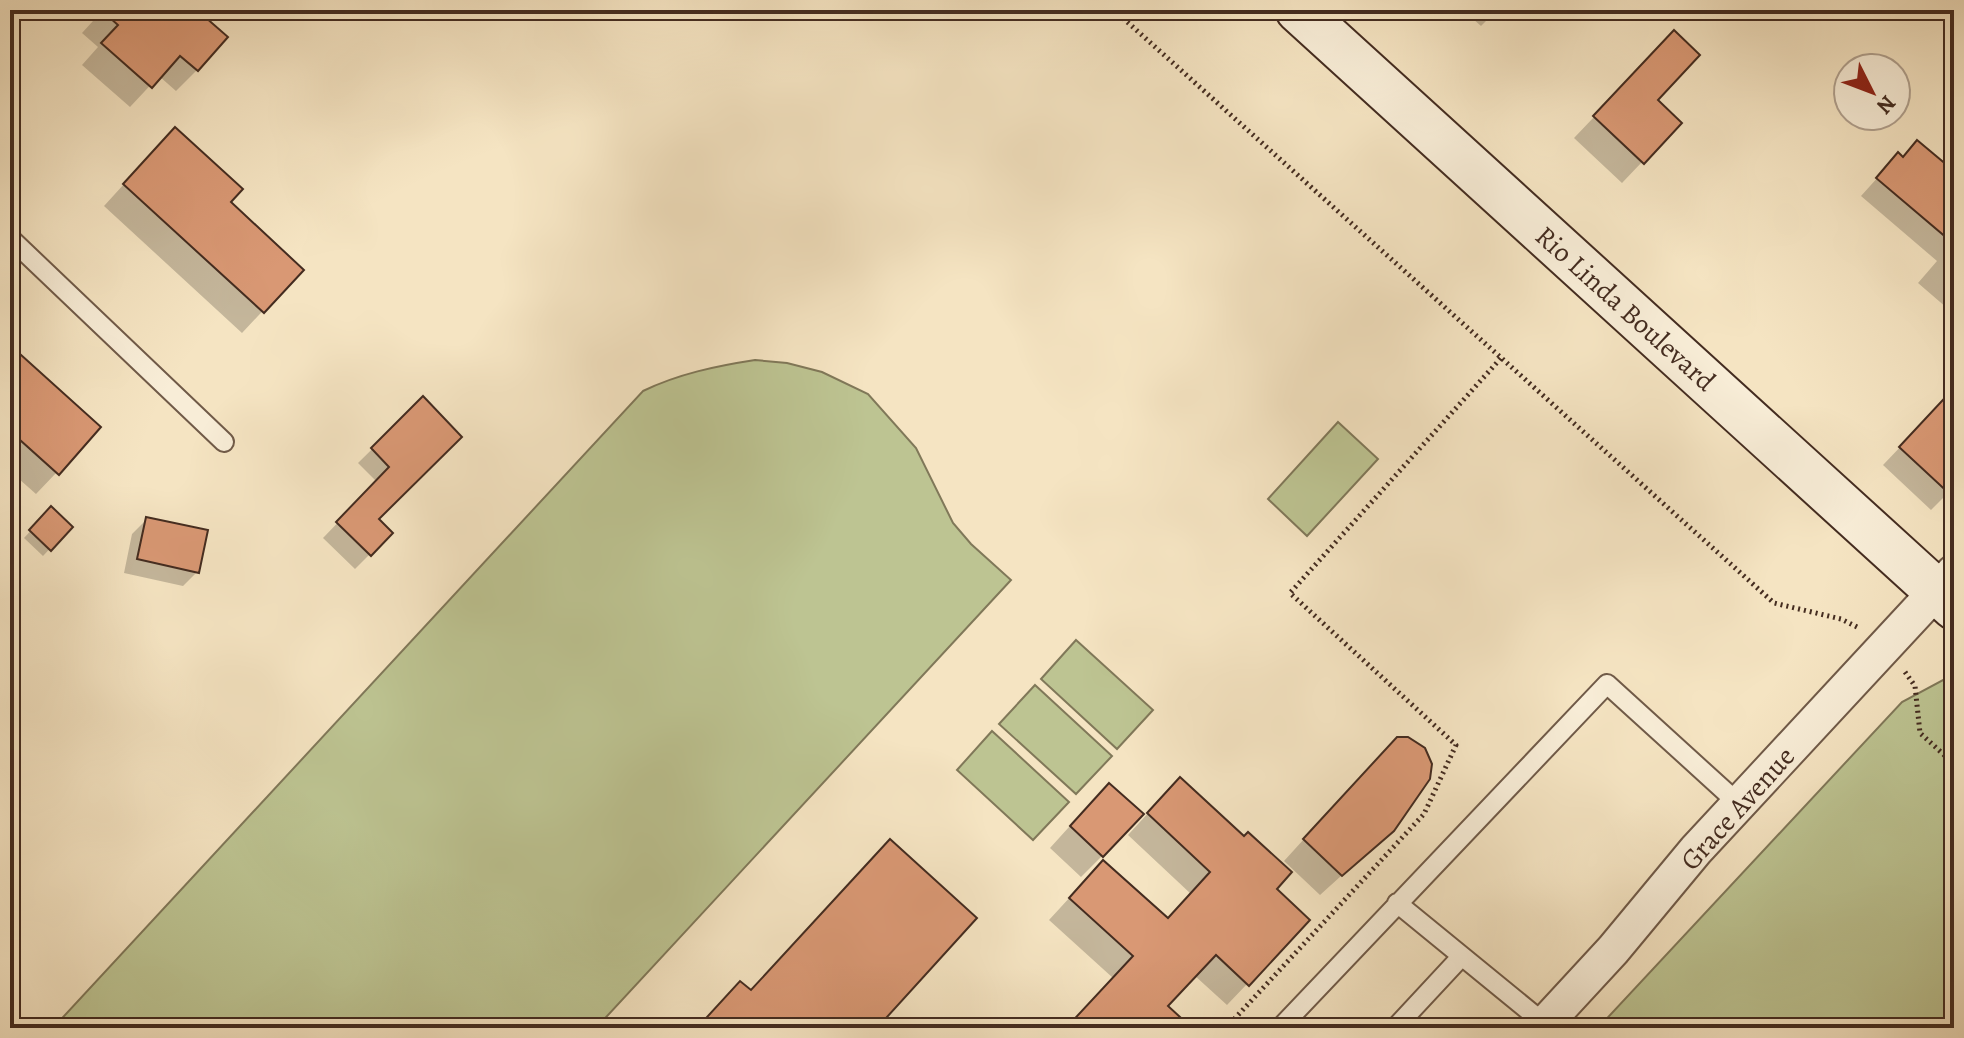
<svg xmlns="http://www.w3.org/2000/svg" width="1964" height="1038" viewBox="0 0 1964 1038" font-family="Alegreya,serif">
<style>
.green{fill:#bdc492;stroke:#807859;stroke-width:2}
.shadow{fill:#0003}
.building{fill:#d99874;stroke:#442c20;stroke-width:2}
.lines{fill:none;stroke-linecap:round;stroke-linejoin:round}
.lane-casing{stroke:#705a48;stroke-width:22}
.street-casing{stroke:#705a48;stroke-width:38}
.secondary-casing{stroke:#442c20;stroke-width:48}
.path{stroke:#442c20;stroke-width:5;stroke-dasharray:2 4;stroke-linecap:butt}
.lane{stroke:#f8edd7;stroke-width:18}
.street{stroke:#f8edd7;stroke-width:34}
.secondary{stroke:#f8edd7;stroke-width:44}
.labels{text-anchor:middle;stroke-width:8;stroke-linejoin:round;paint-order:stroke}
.street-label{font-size:28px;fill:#442c20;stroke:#f8edd7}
</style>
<rect width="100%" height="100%" fill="#f5e4c2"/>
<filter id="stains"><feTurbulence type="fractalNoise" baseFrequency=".0025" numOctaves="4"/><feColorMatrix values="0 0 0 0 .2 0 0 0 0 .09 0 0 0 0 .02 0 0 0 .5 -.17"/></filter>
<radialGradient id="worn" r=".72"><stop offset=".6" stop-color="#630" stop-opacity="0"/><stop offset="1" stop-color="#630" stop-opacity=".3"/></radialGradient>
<!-- green -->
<path class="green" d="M 755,360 L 787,363 L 822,372 L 868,394 L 916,448 L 953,523 L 971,544 L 1011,580 L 596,1028 L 53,1028 L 643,391 C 678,374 716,366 755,360 Z
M 1338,422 L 1378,459 L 1307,536 L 1268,499 Z
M 1076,640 L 1153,710 L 1117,749 L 1041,679 Z
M 1943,680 L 1954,681 L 1954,1028 L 1598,1028 L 1902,702 Z
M 1035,685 L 1112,756 L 1076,794 L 999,724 Z
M 992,731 L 1069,802 L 1033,840 L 957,770 Z"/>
<!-- shadow -->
<path class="shadow" d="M 103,10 L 194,10 L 197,70 L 176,91 L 159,76 L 130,107 L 82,65 L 98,47 L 82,33 Z
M 1463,10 L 1497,10 L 1481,26 Z
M 1654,54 L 1655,100 L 1642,162 L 1622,183 L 1574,138 Z
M 1917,142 L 1954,174 L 1954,301 L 1947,308 L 1918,283 L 1937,261 L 1861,196 L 1898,155 L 1902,158 Z
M 155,150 L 228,203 L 301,270 L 242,333 L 104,206 Z
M 10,367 L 99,428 L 36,494 L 10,471 Z
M 423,399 L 376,519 L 391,533 L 355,569 L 323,538 L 377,482 L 358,463 Z
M 1954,414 L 1954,487 L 1931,510 L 1883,465 L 1926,420 Z
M 51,509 L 70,527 L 43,556 L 24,538 Z
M 146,520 L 197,572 L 183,586 L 124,573 L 132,534 Z
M 10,583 L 18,590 L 10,598 Z
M 1376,760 L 1393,829 L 1320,895 L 1284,861 Z
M 1160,800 L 1274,889 L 1247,984 L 1227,1005 L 1194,975 L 1166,1006 L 1189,1028 L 1067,1028 L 1113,978 L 1049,920 L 1083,883 L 1167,920 L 1191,894 L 1128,835 Z
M 1088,806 L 1102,856 L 1081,877 L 1050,848 Z"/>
<!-- building -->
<path class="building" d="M 101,10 L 197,10 L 228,37 L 198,71 L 180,56 L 152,88 L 101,43 L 118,25 Z
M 1674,30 L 1700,55 L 1658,100 L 1682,123 L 1644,164 L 1593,116 Z
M 175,127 L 243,189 L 231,202 L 304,270 L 264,313 L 123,184 Z
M 1917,140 L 1954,171 L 1954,244 L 1876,178 L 1898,152 L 1903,157 Z
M 10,345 L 101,427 L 59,475 L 10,431 Z
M 1954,388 L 1954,498 L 1899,447 Z
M 423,396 L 462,437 L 379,519 L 393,533 L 371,556 L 336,522 L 389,467 L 371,448 Z
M 51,506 L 73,527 L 51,551 L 29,530 Z
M 146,517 L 208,530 L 199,573 L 137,559 Z
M 1397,737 L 1408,737 L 1425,748 L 1432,764 L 1430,779 L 1394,831 L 1342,876 L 1303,839 Z
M 1180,777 L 1244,836 L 1248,832 L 1292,872 L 1277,889 L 1310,920 L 1249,986 L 1216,955 L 1168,1006 L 1192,1028 L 1066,1028 L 1133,956 L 1069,898 L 1103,860 L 1168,918 L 1210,872 L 1147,813 Z
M 1109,783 L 1144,814 L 1103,857 L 1070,826 Z
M 890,839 L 977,918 L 877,1028 L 697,1028 L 740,981 L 751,990 Z"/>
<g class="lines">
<defs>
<path id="lane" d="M 10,238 L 224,442
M 1397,903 L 1545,1024
M 1280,1028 L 1607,684 L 1739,804
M 1395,1028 L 1461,957"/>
<path id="street" d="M 1541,1028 L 1613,950 L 1696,850 L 1954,572"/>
<path id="secondary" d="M 1298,10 L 1954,607"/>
</defs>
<!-- lane casing -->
<use href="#lane" class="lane-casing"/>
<!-- street casing -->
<use href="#street" class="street-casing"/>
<!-- secondary casing -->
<use href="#secondary" class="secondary-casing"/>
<!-- path -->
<path class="path" d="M 1114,10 L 1774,603 L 1841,619 L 1857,627
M 1905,672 L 1915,686 L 1920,733 L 1954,764
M 1226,1028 L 1424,814 L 1456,745 L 1290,593 L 1501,358"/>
<!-- lane -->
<use href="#lane" class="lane"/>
<!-- street -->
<use href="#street" class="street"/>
<!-- secondary -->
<use href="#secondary" class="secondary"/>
</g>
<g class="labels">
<!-- street labels -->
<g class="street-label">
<text transform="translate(1626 308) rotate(42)" y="10">Rio Linda Boulevard</text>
<text transform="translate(1737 808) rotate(-48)" y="10">Grace Avenue</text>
</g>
</g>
<!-- margin -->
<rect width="1964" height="1038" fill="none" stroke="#f5e4c2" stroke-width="40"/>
<rect x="12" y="12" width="1940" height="1014" fill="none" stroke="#442c20" stroke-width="4"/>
<rect x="20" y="20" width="1924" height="998" fill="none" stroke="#442c20" stroke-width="2"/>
<!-- north arrow -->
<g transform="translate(1872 92) rotate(132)"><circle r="38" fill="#f8edd7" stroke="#b0a08e" stroke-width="2"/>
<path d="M0-6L14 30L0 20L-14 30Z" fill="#8f2418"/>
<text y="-12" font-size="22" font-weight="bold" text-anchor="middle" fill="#442c20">N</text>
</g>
<rect width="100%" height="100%" filter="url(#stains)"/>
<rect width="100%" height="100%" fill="url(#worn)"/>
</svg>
